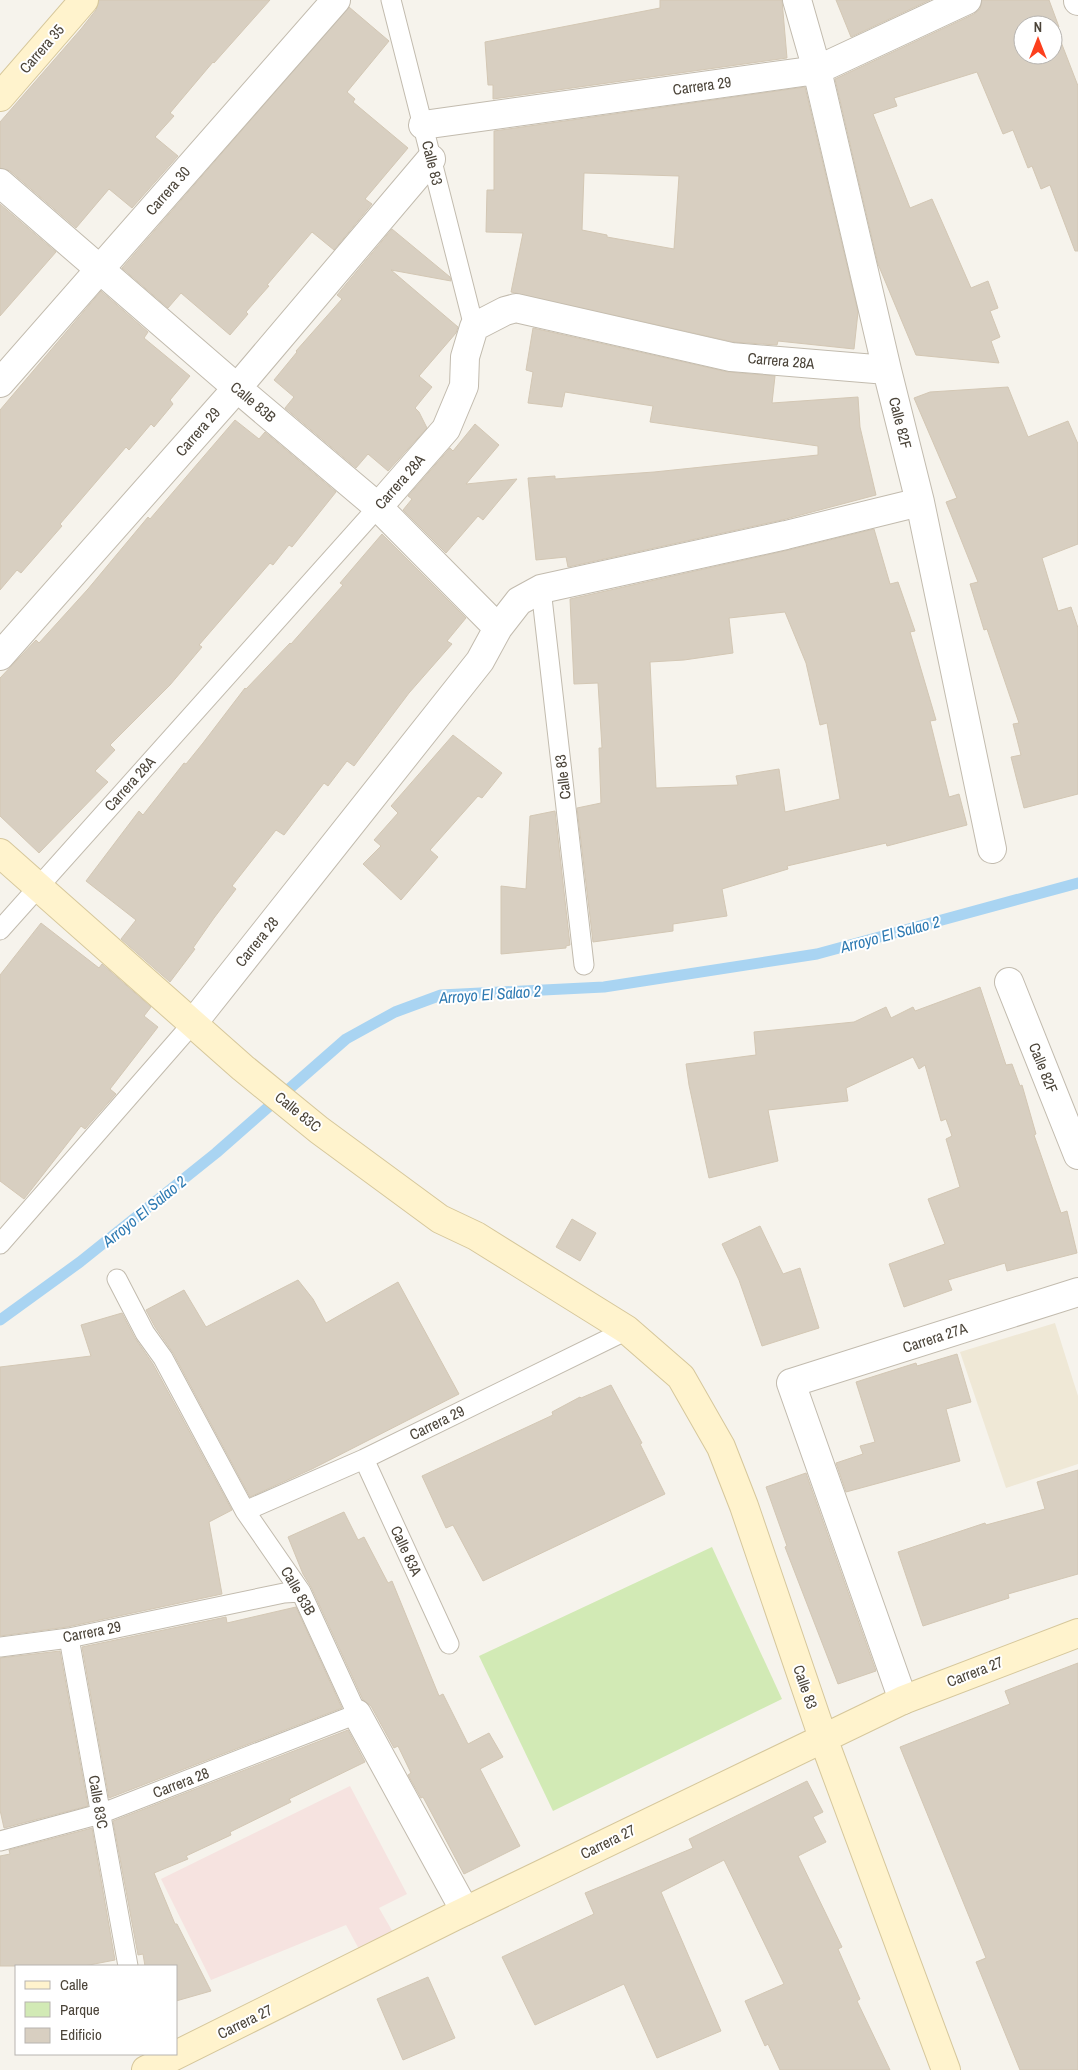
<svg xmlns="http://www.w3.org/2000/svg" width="1078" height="2070" viewBox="0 0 1078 2070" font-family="'Archivo Narrow',sans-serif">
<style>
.education{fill:#efe8d6}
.medical{fill:#f6e3e0}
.green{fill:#d2eab5}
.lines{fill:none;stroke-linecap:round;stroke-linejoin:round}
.stream{stroke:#a9d4f2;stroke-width:11}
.building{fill:#d8cfc1;stroke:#d3c7b4;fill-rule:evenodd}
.lane-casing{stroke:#c2bbae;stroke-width:21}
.street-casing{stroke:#c2bbae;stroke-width:30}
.secondary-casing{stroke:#d6c79b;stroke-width:30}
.lane{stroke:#fff;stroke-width:19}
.street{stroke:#fff;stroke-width:28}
.secondary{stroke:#fff3cd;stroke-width:28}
.labels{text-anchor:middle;stroke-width:4;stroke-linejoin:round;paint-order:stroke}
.street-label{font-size:15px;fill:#4b4439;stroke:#fff}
.water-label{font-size:16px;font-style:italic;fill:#2e7ab2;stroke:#fff}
</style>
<rect width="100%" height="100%" fill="#f6f3ec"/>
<!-- education -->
<path class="education" d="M 1055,1323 L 1078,1396 L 1078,1464 L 1006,1488 L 960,1352 Z"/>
<!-- medical -->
<path class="medical" d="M 350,1786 L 407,1894 L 379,1908 L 394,1934 L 360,1951 L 346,1925 L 211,1980 L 161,1879 Z"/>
<!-- green -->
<path class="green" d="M 712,1547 L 782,1699 L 553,1811 L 479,1656 Z"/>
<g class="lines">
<!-- stream -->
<path class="stream" d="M 0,1320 L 80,1262 L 216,1153 L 346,1039 L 395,1012 L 441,995 L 604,987 L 817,954 L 1078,883"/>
</g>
<!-- building -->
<path class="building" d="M 99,0 L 270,0 L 214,63 L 213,62 L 170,113 L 174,116 L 155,137 L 178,156 L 132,208 L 109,189 L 76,228 L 10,171 L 0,168 L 0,122 L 81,29 L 96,10 Z
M 660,0 L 782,0 L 787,58 L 493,99 L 493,85 L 488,85 L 485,42 L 660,8 Z
M 836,0 L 930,0 L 851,37 Z
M 982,0 L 1049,0 L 1059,27 L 1056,29 L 1078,86 L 1078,251 L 1075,251 L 1050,185 L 1041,189 L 1032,166 L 1028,168 L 1013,130 L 1003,134 L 977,72 L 894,98 L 897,106 L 873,114 L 910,208 L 932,199 L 971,288 L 988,281 L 998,308 L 990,311 L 1000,337 L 991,341 L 999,363 L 916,355 L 878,264 L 835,79 L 974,14 L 980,9 ZM 1023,25 L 1053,25 L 1053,55 L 1023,55 Z
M 349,7 L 389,41 L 347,92 L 355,99 L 353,102 L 408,148 L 365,199 L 372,204 L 334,250 L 312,232 L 267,285 L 269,286 L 246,312 L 248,314 L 230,335 L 181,293 L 168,308 L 122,268 Z
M 805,87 L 858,312 L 854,349 L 778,341 L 777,345 L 733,342 L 511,292 L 523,233 L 486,232 L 487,190 L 494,190 L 494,131 ZM 584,173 L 679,176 L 674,249 L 607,237 L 607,235 L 582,230 Z
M 0,204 L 56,252 L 0,316 Z
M 392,229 L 450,277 L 451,281 L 391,270 L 458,327 L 456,333 L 419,376 L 432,387 L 415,408 L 419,412 L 427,428 L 388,471 L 368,454 L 356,468 L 285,408 L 294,397 L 274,380 L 297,352 L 296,351 L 342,299 L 337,295 Z
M 101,291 L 148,332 L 144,338 L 190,376 L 170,400 L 173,404 L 154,427 L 151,424 L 129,450 L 126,447 L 60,524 L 62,526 L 21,573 L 17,570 L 0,590 L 0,410 Z
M 533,328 L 728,372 L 775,376 L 772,403 L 858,397 L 860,427 L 876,495 L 782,520 L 568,567 L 566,557 L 536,560 L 528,478 L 555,476 L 555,479 L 654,472 L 818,455 L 818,446 L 650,422 L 653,406 L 565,392 L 562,407 L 528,403 L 533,372 L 526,370 Z
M 1008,387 L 1028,437 L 1068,421 L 1078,444 L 1078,544 L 1042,558 L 1058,611 L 1071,607 L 1078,628 L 1078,794 L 1024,808 L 1011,757 L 1021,755 L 1013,724 L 1019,723 L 987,629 L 984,630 L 970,584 L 978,582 L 946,502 L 957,498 L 914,398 L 930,392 Z
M 235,420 L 259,439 L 265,432 L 336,492 L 292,547 L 289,545 L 273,565 L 270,563 L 199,645 L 202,647 L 170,685 L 110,745 L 115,750 L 95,771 L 108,782 L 39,853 L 0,816 L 0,678 L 36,640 L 39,643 L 88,589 L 148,517 L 150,519 Z
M 475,424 L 499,445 L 466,484 L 517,479 L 483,520 L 478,516 L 446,553 L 403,510 L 412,499 L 408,496 L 450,448 L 453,451 Z
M 874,529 L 890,584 L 898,582 L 915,631 L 910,632 L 936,720 L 930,721 L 949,797 L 959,794 L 967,825 L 887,846 L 886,843 L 787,866 L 788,869 L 722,889 L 727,916 L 673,924 L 673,931 L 593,942 L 577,808 L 601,803 L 599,748 L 602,748 L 598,683 L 574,684 L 570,599 L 789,550 ZM 785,612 L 806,663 L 820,725 L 827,723 L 840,799 L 785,812 L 779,769 L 736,776 L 738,785 L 656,788 L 650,662 L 684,660 L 733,653 L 729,618 Z
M 382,534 L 466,618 L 447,641 L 452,644 L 409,693 L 354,766 L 347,761 L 328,786 L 324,783 L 284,835 L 276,830 L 232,886 L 236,889 L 214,918 L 193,948 L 195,949 L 170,982 L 121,939 L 136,920 L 86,881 L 139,811 L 143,815 L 184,763 L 186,764 L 203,743 L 245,688 L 246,689 L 290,643 L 291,644 L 343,585 L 340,583 Z
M 453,735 L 502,773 L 482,798 L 478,796 L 430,850 L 438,857 L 401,900 L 363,864 L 381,846 L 374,840 L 398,813 L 391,806 Z
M 555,811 L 570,945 L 566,946 L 566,948 L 501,954 L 501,886 L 526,889 L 530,816 Z
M 41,923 L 99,968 L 102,964 L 151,1007 L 144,1016 L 158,1027 L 110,1089 L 116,1094 L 85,1129 L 81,1126 L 24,1199 L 0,1181 L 0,975 Z
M 980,987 L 1006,1065 L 1012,1064 L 1020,1086 L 1022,1085 L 1036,1134 L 1034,1135 L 1061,1213 L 1067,1211 L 1077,1253 L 1007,1271 L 1005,1263 L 948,1280 L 952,1290 L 904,1307 L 889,1264 L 945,1244 L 928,1199 L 960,1187 L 946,1139 L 952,1136 L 946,1119 L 941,1121 L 925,1065 L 919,1069 L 913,1057 L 846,1088 L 848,1101 L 768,1110 L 778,1161 L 709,1178 L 689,1085 L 686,1064 L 756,1055 L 754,1032 L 854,1022 L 886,1007 L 891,1018 L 913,1007 L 915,1011 Z
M 572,1219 L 596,1233 L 580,1261 L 556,1247 Z
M 760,1226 L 783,1274 L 800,1268 L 819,1328 L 762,1346 L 739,1280 L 722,1244 Z
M 298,1280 L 313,1299 L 326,1323 L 398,1282 L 459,1394 L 312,1469 L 250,1497 L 173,1353 L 155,1327 L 146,1310 L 184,1290 L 206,1327 Z
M 122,1313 L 135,1338 L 153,1364 L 232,1510 L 209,1522 L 222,1594 L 67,1627 L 0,1636 L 0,1367 L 91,1356 L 81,1325 Z
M 957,1354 L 971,1402 L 946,1409 L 960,1461 L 846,1492 L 836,1463 L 863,1454 L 860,1446 L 875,1442 L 856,1382 L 916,1363 L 917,1366 Z
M 611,1385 L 642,1443 L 640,1444 L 665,1494 L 483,1581 L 453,1525 L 446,1528 L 422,1476 L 553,1415 L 552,1412 L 580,1397 L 581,1398 Z
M 1078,1470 L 1078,1574 L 1008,1594 L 1009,1598 L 923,1626 L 898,1552 L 985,1523 L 986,1525 L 1045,1509 L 1037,1482 Z
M 806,1473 L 876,1671 L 838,1684 L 785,1547 L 787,1546 L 766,1487 Z
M 344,1512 L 358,1540 L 364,1537 L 388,1583 L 392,1581 L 439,1696 L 443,1694 L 468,1744 L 489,1733 L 503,1757 L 480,1769 L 520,1846 L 464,1874 L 423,1797 L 421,1798 L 408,1775 L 411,1773 L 398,1746 L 394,1748 L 371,1706 L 363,1700 L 311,1587 L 303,1574 L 288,1537 Z
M 296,1607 L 342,1708 L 109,1798 L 82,1647 L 226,1617 L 227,1623 Z
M 60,1651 L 88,1806 L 4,1828 L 0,1810 L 0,1658 Z
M 1078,1663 L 1078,2070 L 1020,2070 L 976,1962 L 986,1958 L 900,1747 L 1010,1704 L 1005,1691 Z
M 348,1730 L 365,1762 L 289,1799 L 291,1802 L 230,1832 L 231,1835 L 186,1856 L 188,1859 L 154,1873 L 175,1924 L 177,1924 L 211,1991 L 176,2001 L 176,1966 L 145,1966 L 143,1954 L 138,1955 L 113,1821 Z
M 807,1781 L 823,1812 L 813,1817 L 826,1842 L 798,1856 L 842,1947 L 838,1949 L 860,1999 L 857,2001 L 890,2070 L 780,2070 L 768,2044 L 765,2046 L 745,2001 L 784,1984 L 724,1860 L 661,1892 L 721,2031 L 657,2058 L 624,1984 L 535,2025 L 502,1957 L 594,1914 L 585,1893 L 693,1848 L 689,1839 Z
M 92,1828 L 115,1960 L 84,1966 L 0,1966 L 0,1856 L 10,1854 L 9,1850 Z
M 428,1977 L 455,2038 L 403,2060 L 377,1999 Z"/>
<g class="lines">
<defs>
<path id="lane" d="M 391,0 L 474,327
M 541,589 L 584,965
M 0,930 L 378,507
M 0,1244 L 193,1023
M 364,1459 L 449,1644
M 245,1511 L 364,1459 L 627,1330
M 69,1638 L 128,1966
M 0,1647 L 69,1638 L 284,1593 L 301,1592
M 0,1841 L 100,1814 L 357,1714 L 301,1592 L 245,1511 L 163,1358 L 145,1333 L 117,1279"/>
<path id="street" d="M 797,0 L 817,70 L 887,370 L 920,502 L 992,849
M 1078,0 L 1078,1
M 423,125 L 817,70 L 967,0
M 0,183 L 237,388 L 378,507 L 498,628
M 0,383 L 336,0
M 378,507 L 446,429 L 464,386 L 465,357 L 474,327 L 505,311 L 516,308 L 731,357 L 887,370
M 0,656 L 237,388 L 431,159
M 1009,982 L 1078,1155
M 193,1023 L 480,661 L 498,628 L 519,601 L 541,589 L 786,535 L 920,502
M 903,1700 L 791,1383 L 1078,1292
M 357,1714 L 465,1911"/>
<path id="secondary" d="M 0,97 L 84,0
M 0,853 L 243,1068 L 319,1130 L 440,1219 L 476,1236 L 627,1330 L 681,1377 L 721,1447 L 744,1506 L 823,1738 L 946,2070
M 146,2070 L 455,1916 L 903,1700 L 1078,1633"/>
</defs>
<!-- lane casing -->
<use href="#lane" class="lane-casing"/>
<!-- street casing -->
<use href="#street" class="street-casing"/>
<!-- secondary casing -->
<use href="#secondary" class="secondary-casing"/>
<!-- lane -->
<use href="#lane" class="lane"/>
<!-- street -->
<use href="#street" class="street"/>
<!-- secondary -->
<use href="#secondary" class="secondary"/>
</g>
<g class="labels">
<!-- street labels -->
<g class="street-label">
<text transform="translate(42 49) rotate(-49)" y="5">Carrera 35</text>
<text transform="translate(702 86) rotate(-8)" y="5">Carrera 29</text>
<text transform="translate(432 163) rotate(76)" y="5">Calle 83</text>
<text transform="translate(168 191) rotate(-49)" y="5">Carrera 30</text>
<text transform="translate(781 361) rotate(5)" y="5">Carrera 28A</text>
<text transform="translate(253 402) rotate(40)" y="5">Calle 83B</text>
<text transform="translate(900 423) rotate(76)" y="5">Calle 82F</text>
<text transform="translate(198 432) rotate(-49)" y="5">Carrera 29</text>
<text transform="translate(400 482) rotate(-49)" y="5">Carrera 28A</text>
<text transform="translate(563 777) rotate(-97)" y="5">Calle 83</text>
<text transform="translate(130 784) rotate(-48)" y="5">Carrera 28A</text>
<text transform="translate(257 942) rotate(-51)" y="5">Carrera 28</text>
<text transform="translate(1043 1068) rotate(68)" y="5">Calle 82F</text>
<text transform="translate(298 1112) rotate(39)" y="5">Calle 83C</text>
<text transform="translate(935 1338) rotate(-18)" y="5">Carrera 27A</text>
<text transform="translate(437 1423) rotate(-26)" y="5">Carrera 29</text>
<text transform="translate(406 1551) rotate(65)" y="5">Calle 83A</text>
<text transform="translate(298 1591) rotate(60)" y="5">Calle 83B</text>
<text transform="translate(92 1632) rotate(-11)" y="5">Carrera 29</text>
<text transform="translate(975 1672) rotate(-21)" y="5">Carrera 27</text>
<text transform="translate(805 1687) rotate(71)" y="5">Calle 83</text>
<text transform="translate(181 1783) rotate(-21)" y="5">Carrera 28</text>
<text transform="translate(98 1802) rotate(80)" y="5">Calle 83C</text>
<text transform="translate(608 1842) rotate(-26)" y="5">Carrera 27</text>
<text transform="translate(245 2022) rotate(-26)" y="5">Carrera 27</text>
</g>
<!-- water labels -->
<g class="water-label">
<text transform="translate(890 934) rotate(-15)" y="6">Arroyo El Salao 2</text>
<text transform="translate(490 994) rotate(-4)" y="6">Arroyo El Salao 2</text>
<text transform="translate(144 1211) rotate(-39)" y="6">Arroyo El Salao 2</text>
</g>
</g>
<!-- legend -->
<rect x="15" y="1965" width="162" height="90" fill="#ffffff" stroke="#b7b4b0"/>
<rect x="25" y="1981" width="25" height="8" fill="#fff3cd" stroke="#b7b4b0"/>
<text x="60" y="1990" font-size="15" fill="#4b4439">Calle</text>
<rect x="25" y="2002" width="25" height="15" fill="#d2eab5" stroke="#b7b4b0"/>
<text x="60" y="2015" font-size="15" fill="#4b4439">Parque</text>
<rect x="25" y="2028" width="25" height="15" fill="#d8cfc1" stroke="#b7b4b0"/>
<text x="60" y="2040" font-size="15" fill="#4b4439">Edificio</text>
<!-- north arrow -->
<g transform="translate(1038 40)"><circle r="24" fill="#ffffff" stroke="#b7b4b0"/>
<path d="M0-4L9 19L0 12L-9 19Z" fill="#fc3f1d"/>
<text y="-8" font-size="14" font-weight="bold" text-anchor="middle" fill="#4b4439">N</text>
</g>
</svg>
